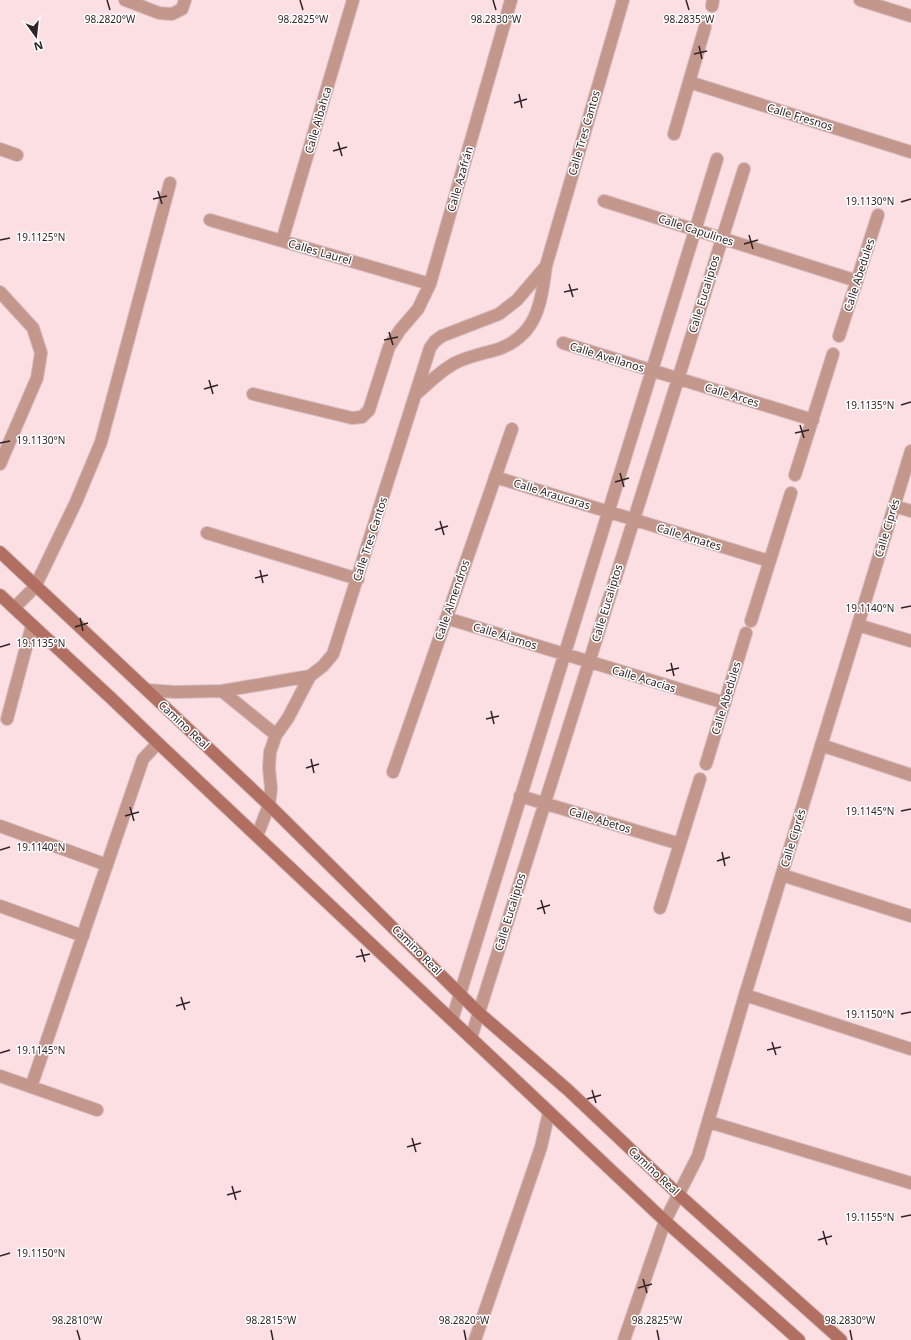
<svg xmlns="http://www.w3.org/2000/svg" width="911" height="1340" viewBox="0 0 911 1340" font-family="'Noto Sans',sans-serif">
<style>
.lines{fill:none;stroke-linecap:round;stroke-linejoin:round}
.lane-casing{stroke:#d6bdc1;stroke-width:14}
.street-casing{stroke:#d6bdc1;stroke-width:14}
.secondary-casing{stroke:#d6bdc1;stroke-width:14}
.lane{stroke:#c4978c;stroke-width:12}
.street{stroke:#c4978c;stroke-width:12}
.secondary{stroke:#b06f60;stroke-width:12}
.ticks{fill:none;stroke:#302325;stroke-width:1.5}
.labels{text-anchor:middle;stroke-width:3;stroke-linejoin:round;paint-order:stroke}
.street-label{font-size:11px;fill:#302325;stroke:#fff}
.ticks-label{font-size:10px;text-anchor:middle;fill:#302325;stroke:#fff;stroke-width:3;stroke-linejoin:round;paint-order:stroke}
</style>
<rect width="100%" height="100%" fill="#fbdfe3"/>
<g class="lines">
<defs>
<path id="lane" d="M 125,0 L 159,13 L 172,14 L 182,9 L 185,0
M 0,149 L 17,155
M 0,292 L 33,328 L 41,353 L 37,378 L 0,464
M 207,533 L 358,579
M 14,608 L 35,587 L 76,502 L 101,442 L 170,183"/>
<path id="street" d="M 860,0 L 911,16
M 712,6 L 713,0
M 689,82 L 911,152
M 674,134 L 705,27
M 604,201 L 857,281
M 210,220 L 430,284
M 282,241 L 353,0
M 839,336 L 878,215
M 563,343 L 813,420
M 253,394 L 352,418 L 362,417 L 369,410 L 389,347 L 400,330 L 418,309 L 430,284 L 511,0
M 416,394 C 429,383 442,369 457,362 C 470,356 485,353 499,349 C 538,334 541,302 546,266 L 623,0
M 795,475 L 833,354
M 495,477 L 769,561
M 894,506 L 911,511
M 446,618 L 725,703
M 751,621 L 791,493
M 858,625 L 911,641
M 147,690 L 175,692 L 222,691 L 310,676 L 323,666 L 333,654 L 430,348 L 435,341 L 442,336 L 499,314 L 517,300 L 546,266
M 222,691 L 276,735
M 7,719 L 32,625
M 821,745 L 911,775
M 706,764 L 746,633
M 393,772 L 512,429
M 520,796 L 680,844
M 0,826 L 107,865
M 257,836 L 269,805 L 271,789 L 269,768 L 270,752 L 276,735 L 288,718 L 310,676
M 782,875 L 911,916
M 0,906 L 83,936
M 660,908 L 700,779
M 745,995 L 911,1049
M 452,1020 L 717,159
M 471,1038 L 744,169
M 0,1076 L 97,1110
M 31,1087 L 143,759 L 158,743
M 709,1122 L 911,1183
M 475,1340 L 541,1147 L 549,1112
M 624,1340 L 665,1221 L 698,1156 L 745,995 L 911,451"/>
<path id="secondary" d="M 0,552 L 269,805 L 478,1012 L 568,1090 L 678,1194 L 841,1340
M 0,595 L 111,698 L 158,743 L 665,1221 L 799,1340"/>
</defs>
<!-- lane casing -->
<use href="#lane" class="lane-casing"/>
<!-- street casing -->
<use href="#street" class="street-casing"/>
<!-- secondary casing -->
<use href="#secondary" class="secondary-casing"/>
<!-- lane -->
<use href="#lane" class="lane"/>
<!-- street -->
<use href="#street" class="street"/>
<!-- secondary -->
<use href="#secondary" class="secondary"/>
</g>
<!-- ticks -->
<path class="ticks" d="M 107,0 L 110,10M 300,0 L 303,10M 493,0 L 496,10M 686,0 L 689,10M 699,46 L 702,59M 694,54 L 707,51M 519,94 L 522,108M 514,103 L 527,99M 338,142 L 342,156M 333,151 L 347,147M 158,191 L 162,204M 153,199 L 167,196M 901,202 L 911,199M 749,235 L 753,249M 0,240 L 10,238M 744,244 L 758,240M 569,284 L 573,297M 564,292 L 578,289M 389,332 L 393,345M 384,340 L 398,337M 209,380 L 213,394M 204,389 L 218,385M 901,405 L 911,402M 800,425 L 804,438M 795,433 L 809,430M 0,443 L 10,441M 620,473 L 624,487M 615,482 L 629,478M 440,521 L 444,535M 435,530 L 448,526M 260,570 L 263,583M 255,578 L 268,575M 901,608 L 911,606M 80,618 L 83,631M 75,627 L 88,623M 0,647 L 10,644M 671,663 L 674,676M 666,671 L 679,668M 491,711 L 494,724M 486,719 L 499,716M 311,759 L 314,773M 306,768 L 319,764M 130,807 L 134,821M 901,811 L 911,809M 125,816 L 139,812M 0,850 L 10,847M 722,852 L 725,866M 717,861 L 730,857M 541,900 L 545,914M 537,909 L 550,905M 361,949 L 365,962M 356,957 L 370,954M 181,997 L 185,1010M 176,1006 L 190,1002M 901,1014 L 911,1012M 772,1042 L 776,1055M 767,1050 L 781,1047M 0,1053 L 10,1050M 592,1090 L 596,1103M 587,1099 L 601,1095M 412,1138 L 416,1152M 407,1147 L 421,1143M 232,1186 L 236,1200M 227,1195 L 241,1191M 901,1217 L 911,1215M 823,1231 L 827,1245M 818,1240 L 832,1236M 0,1256 L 10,1253M 643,1279 L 647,1293M 638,1288 L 652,1284M 77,1330 L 80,1340M 271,1330 L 273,1340M 464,1330 L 466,1340M 657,1330 L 659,1340M 850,1330 L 852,1340"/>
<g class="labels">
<!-- street labels -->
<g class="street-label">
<text transform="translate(800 117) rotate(17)" y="4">Calle Fresnos</text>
<text transform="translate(318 120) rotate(-74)" y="4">Calle Albahca</text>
<text transform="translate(584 133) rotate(-74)" y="4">Calle Tres Cantos</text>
<text transform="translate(460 179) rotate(-74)" y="4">Calle Azafrán</text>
<text transform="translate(696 230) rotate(18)" y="4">Calle Capulines</text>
<text transform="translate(320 252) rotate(16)" y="4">Calles Laurel</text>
<text transform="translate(859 275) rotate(-72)" y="4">Calle Abedules</text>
<text transform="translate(704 294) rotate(-73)" y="4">Calle Eucaliptos</text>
<text transform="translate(607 357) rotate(17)" y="4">Calle Avellanos</text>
<text transform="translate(732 395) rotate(17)" y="4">Calle Arces</text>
<text transform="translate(552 494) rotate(17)" y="4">Calle Araucaras</text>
<text transform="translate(887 528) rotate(-73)" y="4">Calle Ciprés</text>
<text transform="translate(689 537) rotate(17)" y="4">Calle Amates</text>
<text transform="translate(370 539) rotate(-72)" y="4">Calle Tres Cantos</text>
<text transform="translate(452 600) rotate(-71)" y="4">Calle Almendros</text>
<text transform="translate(607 603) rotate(-73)" y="4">Calle Eucaliptos</text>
<text transform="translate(505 636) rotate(17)" y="4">Calle Álamos</text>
<text transform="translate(644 679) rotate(17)" y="4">Calle Acacias</text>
<text transform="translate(726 698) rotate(-73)" y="4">Calle Abedules</text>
<text transform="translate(184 725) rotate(43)" y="4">Camino Real</text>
<text transform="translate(600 820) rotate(17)" y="4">Calle Abetos</text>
<text transform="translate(793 838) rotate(-73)" y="4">Calle Ciprés</text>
<text transform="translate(510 912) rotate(-73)" y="4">Calle Eucaliptos</text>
<text transform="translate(417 950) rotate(45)" y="4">Camino Real</text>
<text transform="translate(654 1171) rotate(43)" y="4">Camino Real</text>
</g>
</g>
<g class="ticks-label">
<text x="110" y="23">98.2820°W</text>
<text x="303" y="23">98.2825°W</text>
<text x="496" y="23">98.2830°W</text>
<text x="689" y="23">98.2835°W</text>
<text x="870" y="205">19.1130°N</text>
<text x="41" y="241">19.1125°N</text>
<text x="870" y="409">19.1135°N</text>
<text x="41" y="444">19.1130°N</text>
<text x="870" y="612">19.1140°N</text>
<text x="41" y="647">19.1135°N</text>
<text x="870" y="815">19.1145°N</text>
<text x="41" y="851">19.1140°N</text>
<text x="870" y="1018">19.1150°N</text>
<text x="41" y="1054">19.1145°N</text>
<text x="870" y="1221">19.1155°N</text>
<text x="41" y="1257">19.1150°N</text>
<text x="77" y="1324">98.2810°W</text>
<text x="271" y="1324">98.2815°W</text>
<text x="464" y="1324">98.2820°W</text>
<text x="657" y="1324">98.2825°W</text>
<text x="850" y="1324">98.2830°W</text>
</g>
<!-- north arrow -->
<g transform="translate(36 36) rotate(165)" stroke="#ffffff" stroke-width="3" paint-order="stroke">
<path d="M0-3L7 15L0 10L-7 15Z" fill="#302325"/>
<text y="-6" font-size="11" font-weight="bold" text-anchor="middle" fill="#302325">N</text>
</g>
</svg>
